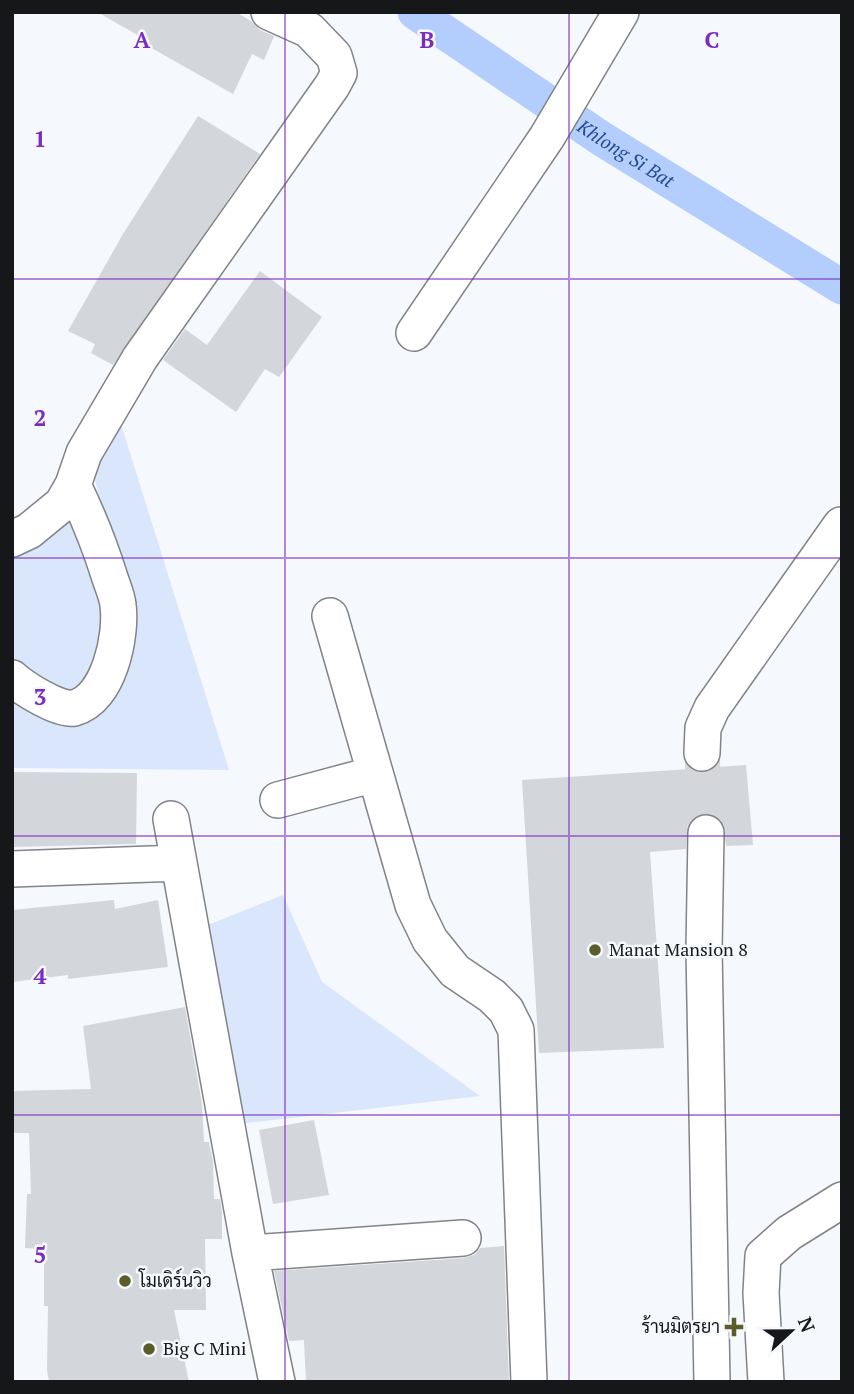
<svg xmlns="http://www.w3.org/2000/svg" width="854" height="1394" viewBox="0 0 854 1394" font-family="'PT Serif',Sarabun,serif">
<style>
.green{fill:#d9e6fc}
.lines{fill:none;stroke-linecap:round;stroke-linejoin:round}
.canal{stroke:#b3cdfd;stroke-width:35}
.building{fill:#d3d6da}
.minor-tunnel{stroke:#d4d6da;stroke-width:35;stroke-dasharray:35 18;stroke-linecap:butt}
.minor-casing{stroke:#818387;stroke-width:38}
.minor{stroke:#fff;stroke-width:35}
.grid{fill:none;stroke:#7b2cbf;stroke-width:2;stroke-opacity:0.55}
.poi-dot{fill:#5a5d2a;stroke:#f5f8fc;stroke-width:2.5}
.labels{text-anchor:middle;stroke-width:5;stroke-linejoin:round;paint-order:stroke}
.poi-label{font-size:18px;fill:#161718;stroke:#f5f8fc;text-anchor:start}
.water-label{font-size:19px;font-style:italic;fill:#284c91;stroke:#f5f8fc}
.grid-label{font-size:23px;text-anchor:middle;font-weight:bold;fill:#7b2cbf;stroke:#f5f8fc;stroke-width:5;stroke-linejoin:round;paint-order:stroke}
</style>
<rect width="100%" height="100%" fill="#f5f8fc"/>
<!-- green -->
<path class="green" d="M 121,424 L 229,770 L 12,768 L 12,687 L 34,707 L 112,691 L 105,520 L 93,472 Z
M 64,519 L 75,522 L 102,592 L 101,656 L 74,693 L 57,696 L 12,663 L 12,552 Z
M 283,895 L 322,982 L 480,1096 L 239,1124 L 203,927 Z"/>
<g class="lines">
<!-- canal -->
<path class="canal" id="s1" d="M 415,12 L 602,139 L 842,287"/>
</g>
<!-- building -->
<path class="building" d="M 97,12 L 236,12 L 251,21 L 260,30 L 274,36 L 264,60 L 252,54 L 233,94 L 139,41 L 141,37 Z
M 198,116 L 260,154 L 113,365 L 91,353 L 95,344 L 68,331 L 123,234 Z
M 260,271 L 322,317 L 279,377 L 265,369 L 236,412 L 163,360 L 185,329 L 207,345 Z
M 746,765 L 753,845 L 726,846 L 723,823 L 716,815 L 706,813 L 696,816 L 688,823 L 686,849 L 650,852 L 664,1048 L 539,1053 L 522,780 L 690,769 L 702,773 L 715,767 Z
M 12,772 L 137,773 L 136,844 L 12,847 Z
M 114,900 L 115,909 L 158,900 L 168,967 L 68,979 L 68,975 L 12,982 L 12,910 Z
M 185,1007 L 202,1104 L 204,1142 L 209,1142 L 213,1162 L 214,1199 L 220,1199 L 222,1212 L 222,1239 L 205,1239 L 206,1310 L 174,1310 L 189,1382 L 49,1382 L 47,1370 L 48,1306 L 44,1306 L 44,1249 L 25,1248 L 27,1194 L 31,1194 L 29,1133 L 12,1133 L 12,1091 L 91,1089 L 83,1026 Z
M 314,1120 L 329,1195 L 273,1204 L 259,1130 Z
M 504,1246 L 509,1382 L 306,1382 L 304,1340 L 289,1341 L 274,1271 L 464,1258 L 474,1255 L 480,1248 Z"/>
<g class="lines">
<!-- minor-tunnel -->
<path class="minor-tunnel" d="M 702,753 L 706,833"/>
<defs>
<path id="minor" d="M 414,333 L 547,137 L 621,12
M 12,539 L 29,531 L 62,504 L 73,485 L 84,453 L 140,358 L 332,86 L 339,73 L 334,56 L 309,30 L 269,12
M 330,616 L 413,905 L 430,940 L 455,971 L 492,996 L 506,1010 L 516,1030 L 529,1382
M 12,678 C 23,688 59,711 74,708 C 109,699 122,636 118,605 C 117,595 112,585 109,575 C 99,543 87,514 73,485
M 702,753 L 703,728 L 712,708 L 841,525
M 278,800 L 375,774
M 171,819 L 250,1253 L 277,1382
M 706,833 L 704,949 L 712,1382
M 12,869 L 179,863
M 250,1253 L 463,1238
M 766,1382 L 761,1293 L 763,1256 L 789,1233 L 842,1200"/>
</defs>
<!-- minor casing -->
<use href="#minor" class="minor-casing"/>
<!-- minor -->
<use href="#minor" class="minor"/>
</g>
<!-- grid -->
<path class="grid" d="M 285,12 L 285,1382M 569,12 L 569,1382M 12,279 L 842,279M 12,558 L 842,558M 12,836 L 842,836M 12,1115 L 842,1115"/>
<!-- markers -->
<g class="poi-dot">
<circle cx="595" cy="950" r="7"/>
<circle cx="125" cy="1281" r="7"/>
<path d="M730.5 1316.5h7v7h7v7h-7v7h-7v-7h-7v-7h7z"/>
<circle cx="149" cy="1349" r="7"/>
</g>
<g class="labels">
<!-- poi labels -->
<g class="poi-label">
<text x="609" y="956">Manat Mansion 8</text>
<text x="139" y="1287">โมเดิร์นวิว</text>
<text x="720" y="1333" text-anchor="end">ร้านมิตรยา</text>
<text x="163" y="1355">Big C Mini</text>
</g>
<!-- water labels -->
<g class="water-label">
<text dy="7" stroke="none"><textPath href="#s1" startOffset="254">Khlong Si Bat</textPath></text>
</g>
</g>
<g class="grid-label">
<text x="142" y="48">A</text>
<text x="427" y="48">B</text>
<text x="712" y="48">C</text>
<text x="40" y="147">1</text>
<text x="40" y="426">2</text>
<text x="40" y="705">3</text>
<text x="40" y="984">4</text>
<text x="40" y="1263">5</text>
</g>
<!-- border -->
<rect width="854" height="1394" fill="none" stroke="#161718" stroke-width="28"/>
<!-- north arrow -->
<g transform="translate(791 1331) rotate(68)" stroke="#f5f8fc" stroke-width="5" paint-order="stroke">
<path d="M0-5L12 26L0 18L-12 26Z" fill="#161718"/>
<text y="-10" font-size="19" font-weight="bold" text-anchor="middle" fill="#161718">N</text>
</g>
</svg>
